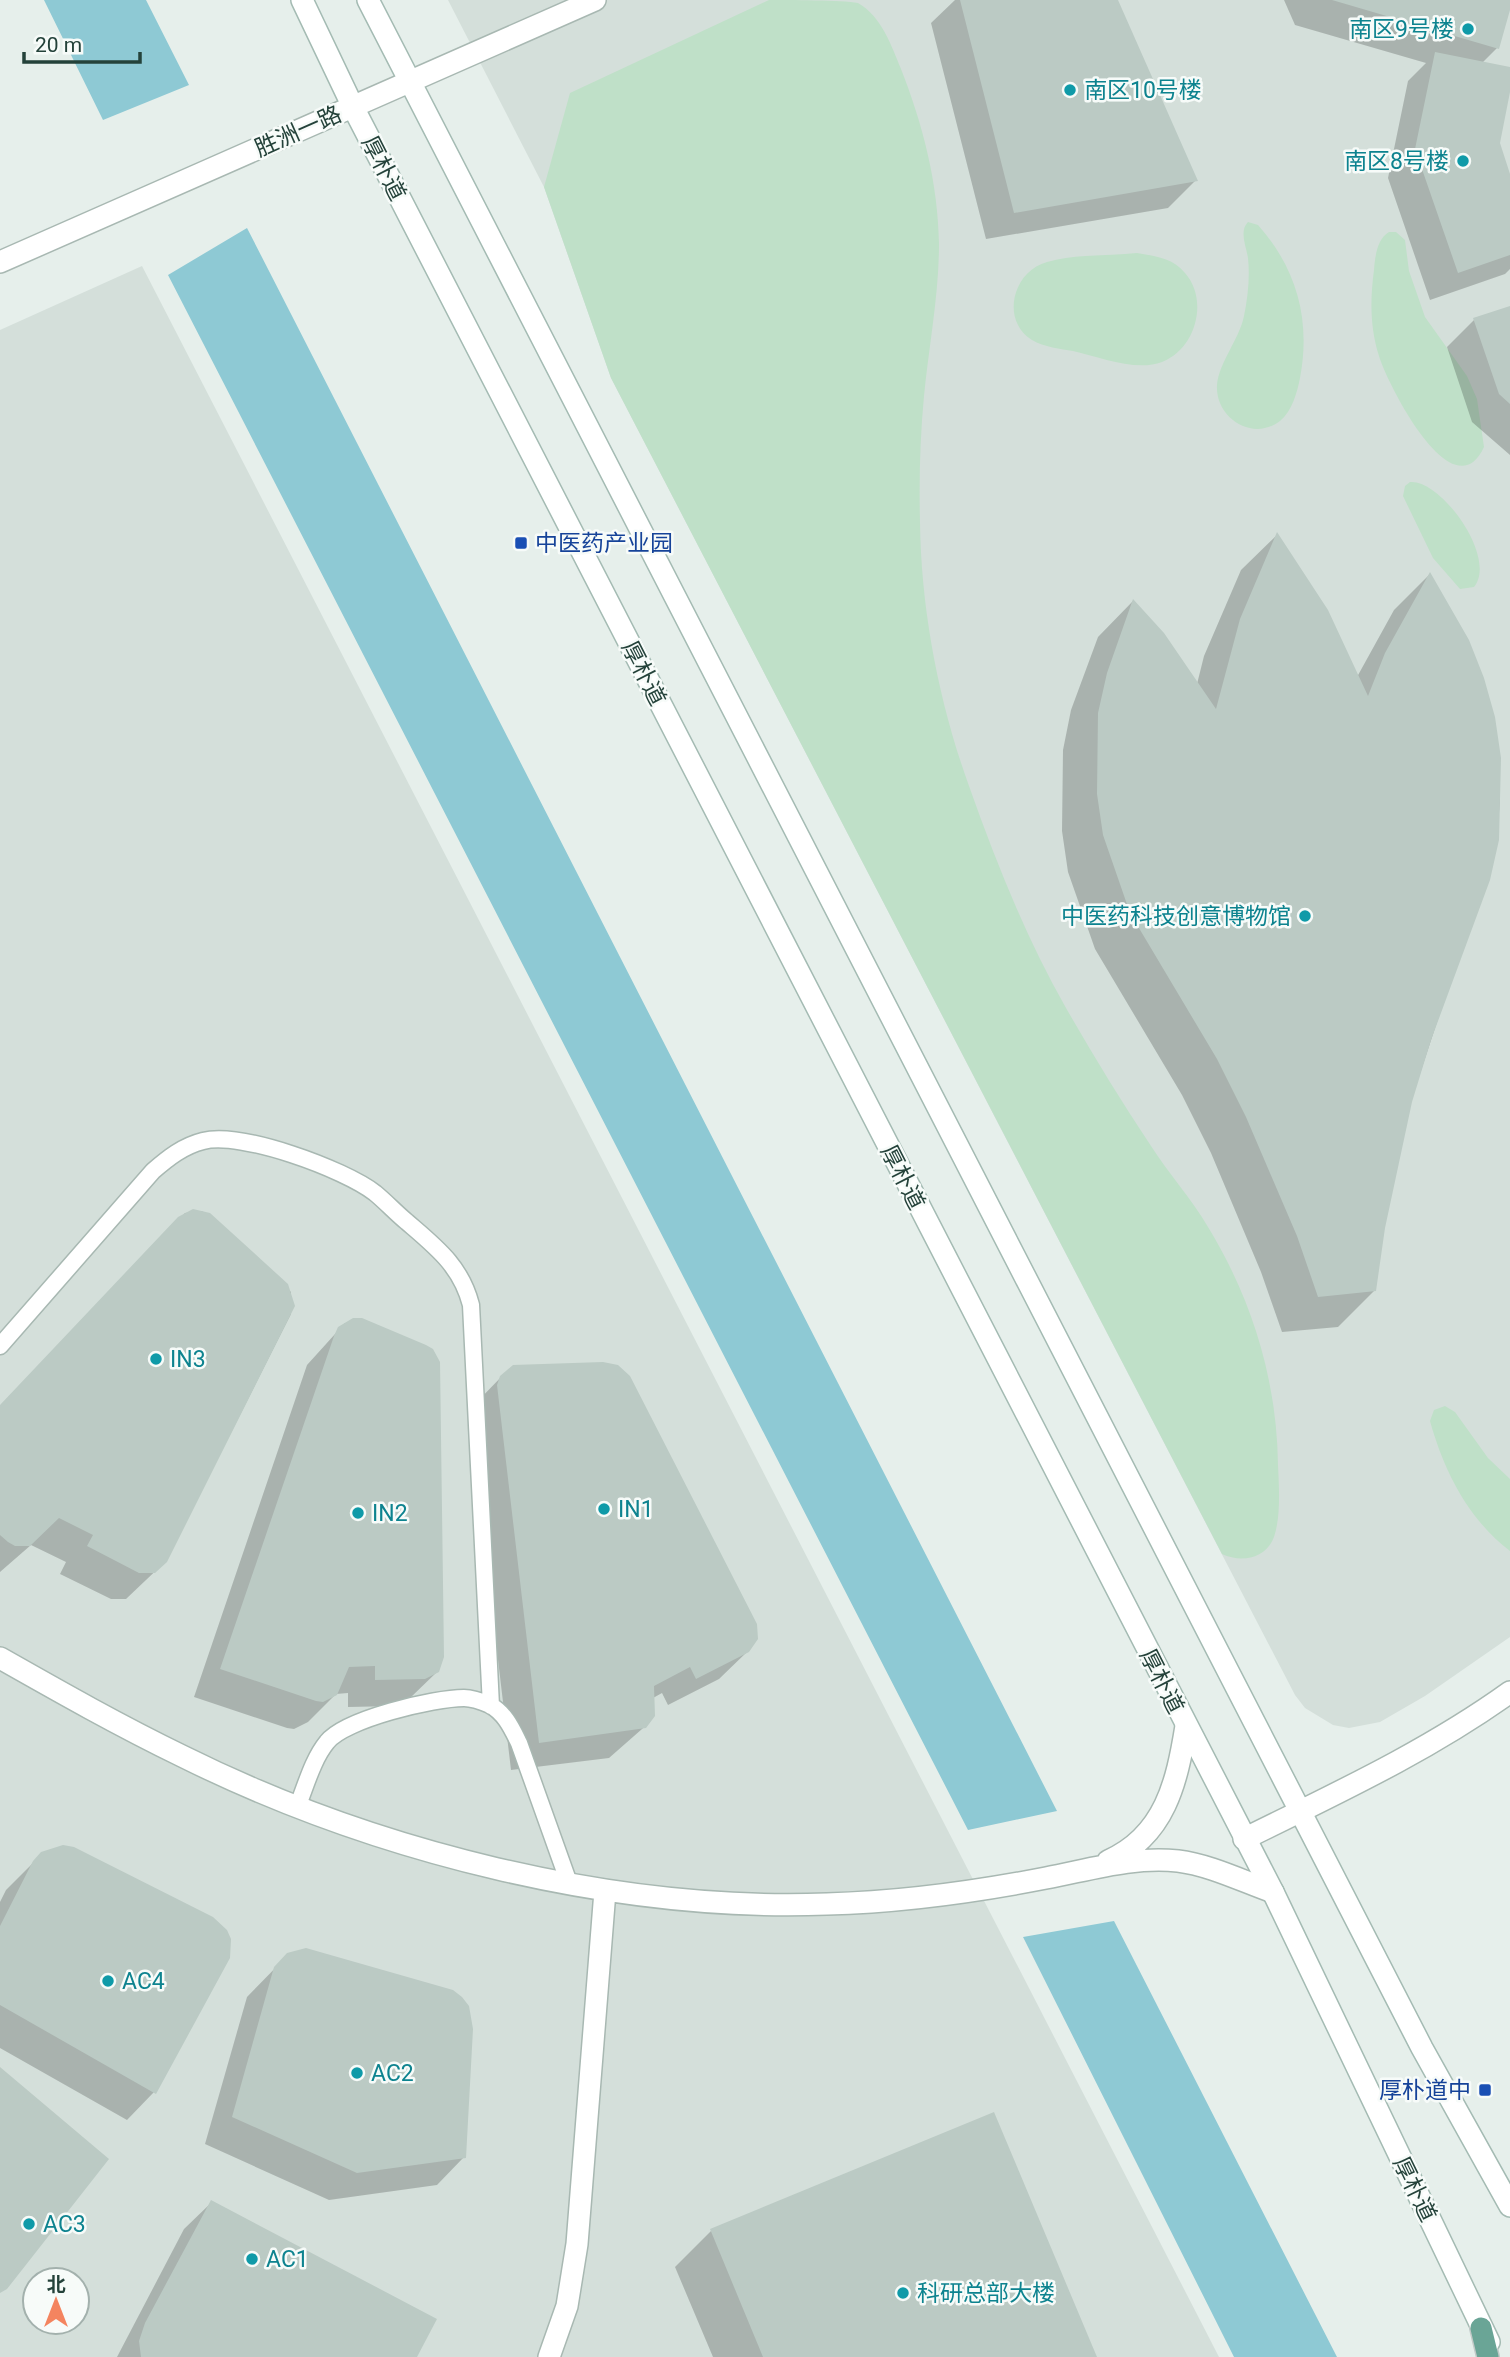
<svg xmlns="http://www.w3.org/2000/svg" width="1510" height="2357" viewBox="0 0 1510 2357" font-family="Roboto,'Noto Sans SC',sans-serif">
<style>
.built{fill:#d4dfda;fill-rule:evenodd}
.green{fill:#bfe0c8}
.water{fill:#8ec9d4}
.shadow{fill:#0003}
.building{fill:#bbcac4}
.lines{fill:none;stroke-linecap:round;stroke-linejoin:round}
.lane-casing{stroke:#a8b8b2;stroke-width:19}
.street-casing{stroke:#a8b8b2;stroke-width:24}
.secondary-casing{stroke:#a4bbb3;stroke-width:24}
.primary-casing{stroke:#c2cac8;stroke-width:24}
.lane{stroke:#fff;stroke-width:16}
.street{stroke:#fff;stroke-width:21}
.secondary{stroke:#fff;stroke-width:21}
.primary{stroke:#6aa596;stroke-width:21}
.culture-dot{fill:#0f9aa8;stroke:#f7fbf9;stroke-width:2.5}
.transit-dot{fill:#1a4fb4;stroke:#f7fbf9;stroke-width:2.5}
.labels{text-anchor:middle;stroke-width:5;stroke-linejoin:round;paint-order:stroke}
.culture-label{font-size:23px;fill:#0d838f;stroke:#f7fbf9;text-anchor:start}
.street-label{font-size:23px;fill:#24423a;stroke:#f7fbf9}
.transit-label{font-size:23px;fill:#164399;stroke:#f7fbf9;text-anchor:start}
</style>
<rect width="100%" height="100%" fill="#e6efeb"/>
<!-- built -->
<path class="built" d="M 448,0 L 1510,0 L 1510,1637 L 1425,1696 L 1380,1722 L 1349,1728 L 1333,1725 L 1305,1708 L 1295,1695 L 611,378 L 544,187 Z
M 142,266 L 1219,2357 L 0,2357 L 0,330 ZM 35,2280 L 77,2280 L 77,2322 L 35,2322 Z"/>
<!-- green -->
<path class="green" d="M 769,0 C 789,0 842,0 858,3 C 882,17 891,45 901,69 C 923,125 938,183 939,244 C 939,295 929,345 924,396 C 920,438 919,480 920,522 C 921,610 939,703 969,786 C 996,862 1026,938 1066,1008 C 1093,1055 1121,1101 1151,1146 C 1169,1174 1191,1198 1208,1227 C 1252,1299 1277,1380 1278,1465 C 1279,1487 1281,1516 1274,1537 C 1266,1559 1241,1563 1222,1554 L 611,378 L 544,187 L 570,93 Z
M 1248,222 L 1258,225 C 1297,269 1311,320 1300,378 C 1297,393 1292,411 1280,421 C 1253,442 1215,418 1217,385 C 1219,362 1239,340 1244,316 C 1248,297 1250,276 1248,258 C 1246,246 1239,231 1248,222 Z
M 1389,232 L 1396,232 L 1405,240 L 1409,271 L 1425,317 L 1467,376 L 1477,399 L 1484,447 C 1453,514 1387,383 1379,356 C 1370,328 1370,299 1374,270 C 1375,257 1377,239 1389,232 Z
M 1137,253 C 1155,256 1173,258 1185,273 C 1209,300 1196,349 1162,362 C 1136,372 1100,357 1073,351 C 1061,349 1044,347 1032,340 C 1000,320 1013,271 1047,262 C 1075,254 1109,256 1137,253 Z
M 1410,482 C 1441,479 1498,558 1474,587 L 1460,589 L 1433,558 L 1403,496 L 1405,486 Z
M 1445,1406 L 1455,1412 L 1488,1458 L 1510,1479 L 1510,1551 C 1468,1519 1444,1471 1430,1421 L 1434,1410 Z"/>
<!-- water -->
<path class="water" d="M 44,0 L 146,0 L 189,85 L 103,120 Z
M 247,228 L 1057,1811 L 968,1830 L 168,275 Z
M 1114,1921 L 1337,2357 L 1234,2357 L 1023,1937 Z"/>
<!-- shadow -->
<path class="shadow" d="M 955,0 L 1116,0 L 1196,180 L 1168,208 L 986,239 L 931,23 Z
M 1284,0 L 1510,0 L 1497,48 L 1482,63 L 1510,69 L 1498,143 L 1510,179 L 1510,269 L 1505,274 L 1430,300 L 1388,178 L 1408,81 L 1426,63 L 1295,25 Z
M 1510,308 L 1510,455 L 1472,422 L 1447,347 L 1474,320 Z
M 1277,535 L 1357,677 L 1394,610 L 1429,575 L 1493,717 L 1500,799 L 1497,840 L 1411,1101 L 1383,1227 L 1374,1291 L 1338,1327 L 1282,1332 L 1261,1272 L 1211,1153 L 1182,1095 L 1095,949 L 1068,872 L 1062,831 L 1063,750 L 1071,710 L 1098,637 L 1133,601 L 1197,684 L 1204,656 L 1241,570 Z
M 201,1211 L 209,1214 L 291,1292 L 291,1314 L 166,1561 L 126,1599 L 111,1599 L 60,1574 L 66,1562 L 31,1545 L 0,1572 L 0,1406 L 185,1213 Z
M 345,1323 L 438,1671 L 409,1699 L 396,1706 L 348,1707 L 348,1693 L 336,1694 L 308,1722 L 294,1729 L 287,1728 L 194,1697 L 307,1365 Z
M 507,1371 L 748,1651 L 719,1679 L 668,1705 L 662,1693 L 653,1698 L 650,1722 L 609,1758 L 511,1770 L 470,1422 L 473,1406 Z
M 34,1862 L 154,2092 L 127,2120 L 0,2048 L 0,1902 L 6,1890 Z
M 288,1955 L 464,2157 L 437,2185 L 329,2200 L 205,2144 L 247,1997 Z
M 212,2202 L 415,2357 L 117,2357 L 184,2229 Z
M 711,2231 L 1095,2357 L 713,2357 L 675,2267 Z"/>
<!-- building -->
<path class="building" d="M 960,0 L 1118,0 L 1198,181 L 1014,213 Z
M 1332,0 L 1510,0 L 1510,10 L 1499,49 Z
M 1435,52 L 1510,67 L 1510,92 L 1500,143 L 1510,174 L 1510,255 L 1458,273 L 1415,149 Z
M 1510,306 L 1510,404 L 1499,394 L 1473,318 Z
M 1277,532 L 1328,610 L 1368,696 L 1385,653 L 1430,572 L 1469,640 L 1484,678 L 1495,717 L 1501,758 L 1499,840 L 1490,880 L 1431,1040 L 1412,1102 L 1385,1228 L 1376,1291 L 1318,1297 L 1297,1236 L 1246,1117 L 1217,1059 L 1130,913 L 1103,835 L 1097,794 L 1098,713 L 1107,673 L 1133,599 L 1164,633 L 1216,709 L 1240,619 Z
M 193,1209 L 210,1213 L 288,1284 L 295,1306 L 167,1562 L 155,1573 L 139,1573 L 87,1546 L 93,1535 L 59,1518 L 30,1546 L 15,1546 L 8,1542 L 0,1535 L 0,1405 L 178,1217 Z
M 353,1318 L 362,1318 L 426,1345 L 433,1349 L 440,1362 L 444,1657 L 439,1672 L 425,1679 L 375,1680 L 375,1666 L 349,1667 L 337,1695 L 323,1702 L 316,1701 L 220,1669 L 334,1336 L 338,1327 Z
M 603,1362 L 618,1365 L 630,1376 L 757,1624 L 758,1639 L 749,1652 L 696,1679 L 690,1667 L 654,1686 L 655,1716 L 646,1728 L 539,1743 L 497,1385 L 500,1376 L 513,1365 Z
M 63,1845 L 74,1847 L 213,1917 L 227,1930 L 231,1939 L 230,1958 L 156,2094 L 0,2005 L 0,1926 L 33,1861 L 41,1852 Z
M 306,1948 L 453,1990 L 462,1997 L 469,2006 L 473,2029 L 466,2158 L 357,2173 L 232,2117 L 274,1967 L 287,1953 Z
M 0,2067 L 109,2159 L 7,2289 L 0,2293 Z
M 994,2112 L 1097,2357 L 763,2357 L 710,2229 Z
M 211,2200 L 437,2319 L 417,2357 L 141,2357 L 139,2341 L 145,2323 Z"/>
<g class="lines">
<defs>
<path id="lane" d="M 0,1346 L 153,1171 C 168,1158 183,1146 203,1141 C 241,1131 344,1169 375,1193 C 386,1202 396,1213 407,1222 C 436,1247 461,1266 471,1305 L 491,1706
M 298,1805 C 306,1785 313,1759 327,1742 C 345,1719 434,1698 464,1698 C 472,1698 483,1702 490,1705 C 505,1713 512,1729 519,1743 L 569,1883"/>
<path id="street" d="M 0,262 L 595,0
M 0,1658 C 60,1692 120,1726 182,1756 C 373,1851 614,1912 827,1904 C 901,1902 974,1892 1046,1878 C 1089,1870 1133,1856 1178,1861 C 1210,1865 1242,1881 1273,1892
M 1244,1839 C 1335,1794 1428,1751 1510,1692
M 1108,1861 C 1165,1836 1177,1782 1186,1726
M 549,2357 L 567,2306 L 577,2244 L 605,1891"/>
<path id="secondary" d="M 302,0 L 353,107 L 1273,1892 L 1489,2342
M 368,0 L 1422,2048 L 1510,2206"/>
<path id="primary" d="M 1481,2328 L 1488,2357"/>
</defs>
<!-- lane casing -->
<use href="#lane" class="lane-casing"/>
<!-- street casing -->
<use href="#street" class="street-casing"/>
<!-- secondary casing -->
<use href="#secondary" class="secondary-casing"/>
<!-- primary casing -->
<use href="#primary" class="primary-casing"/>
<!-- lane -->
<use href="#lane" class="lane"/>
<!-- street -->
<use href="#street" class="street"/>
<!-- secondary -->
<use href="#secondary" class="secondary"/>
<!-- primary -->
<use href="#primary" class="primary"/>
</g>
<!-- markers -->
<g class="culture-dot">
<circle cx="1468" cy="29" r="7"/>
<circle cx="1070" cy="90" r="7"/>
<circle cx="1463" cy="161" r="7"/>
<circle cx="1305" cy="916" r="7"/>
<circle cx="156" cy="1359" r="7"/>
<circle cx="604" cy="1509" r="7"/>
<circle cx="358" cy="1513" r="7"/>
<circle cx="108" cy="1981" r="7"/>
<circle cx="357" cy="2073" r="7"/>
<circle cx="29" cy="2224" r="7"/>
<circle cx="252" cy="2259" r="7"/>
<circle cx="903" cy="2293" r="7"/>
</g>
<g class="transit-dot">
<rect x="514" y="536" width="14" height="14" rx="3.5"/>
<rect x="1478" y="2083" width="14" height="14" rx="3.5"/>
</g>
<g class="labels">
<!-- culture labels -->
<g class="culture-label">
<text x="1454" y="37" text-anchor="end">南区9号楼</text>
<text x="1084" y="98">南区10号楼</text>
<text x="1449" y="169" text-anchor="end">南区8号楼</text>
<text x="1291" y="924" text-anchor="end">中医药科技创意博物馆</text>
<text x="170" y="1367">IN3</text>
<text x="618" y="1517">IN1</text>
<text x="372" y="1521">IN2</text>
<text x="122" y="1989">AC4</text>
<text x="371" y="2081">AC2</text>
<text x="43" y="2232">AC3</text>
<text x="266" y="2267">AC1</text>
<text x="917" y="2301">科研总部大楼</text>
</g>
<!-- street labels -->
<g class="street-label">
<text transform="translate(298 131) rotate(-24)" y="8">胜洲一路</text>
<text transform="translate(384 168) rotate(63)" y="8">厚朴道</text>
<text transform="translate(644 673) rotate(63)" y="8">厚朴道</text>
<text transform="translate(903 1177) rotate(63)" y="8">厚朴道</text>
<text transform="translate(1162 1681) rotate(63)" y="8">厚朴道</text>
<text transform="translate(1415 2189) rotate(64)" y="8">厚朴道</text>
</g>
<!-- transit labels -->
<g class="transit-label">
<text x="535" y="551">中医药产业园</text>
<text x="1471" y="2098" text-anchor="end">厚朴道中</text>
</g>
</g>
<!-- north arrow -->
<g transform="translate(56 2301)"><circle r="33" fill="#f7fbf9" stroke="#a3b1ad" stroke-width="2"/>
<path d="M0-5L12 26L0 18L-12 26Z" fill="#f4845f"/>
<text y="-10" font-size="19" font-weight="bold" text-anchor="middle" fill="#24423a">北</text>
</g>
<!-- scale -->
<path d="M24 52v10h116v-10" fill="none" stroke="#24423a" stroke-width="3.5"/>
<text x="35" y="52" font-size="21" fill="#24423a" stroke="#f7fbf9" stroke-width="5" paint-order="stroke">20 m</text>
</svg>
